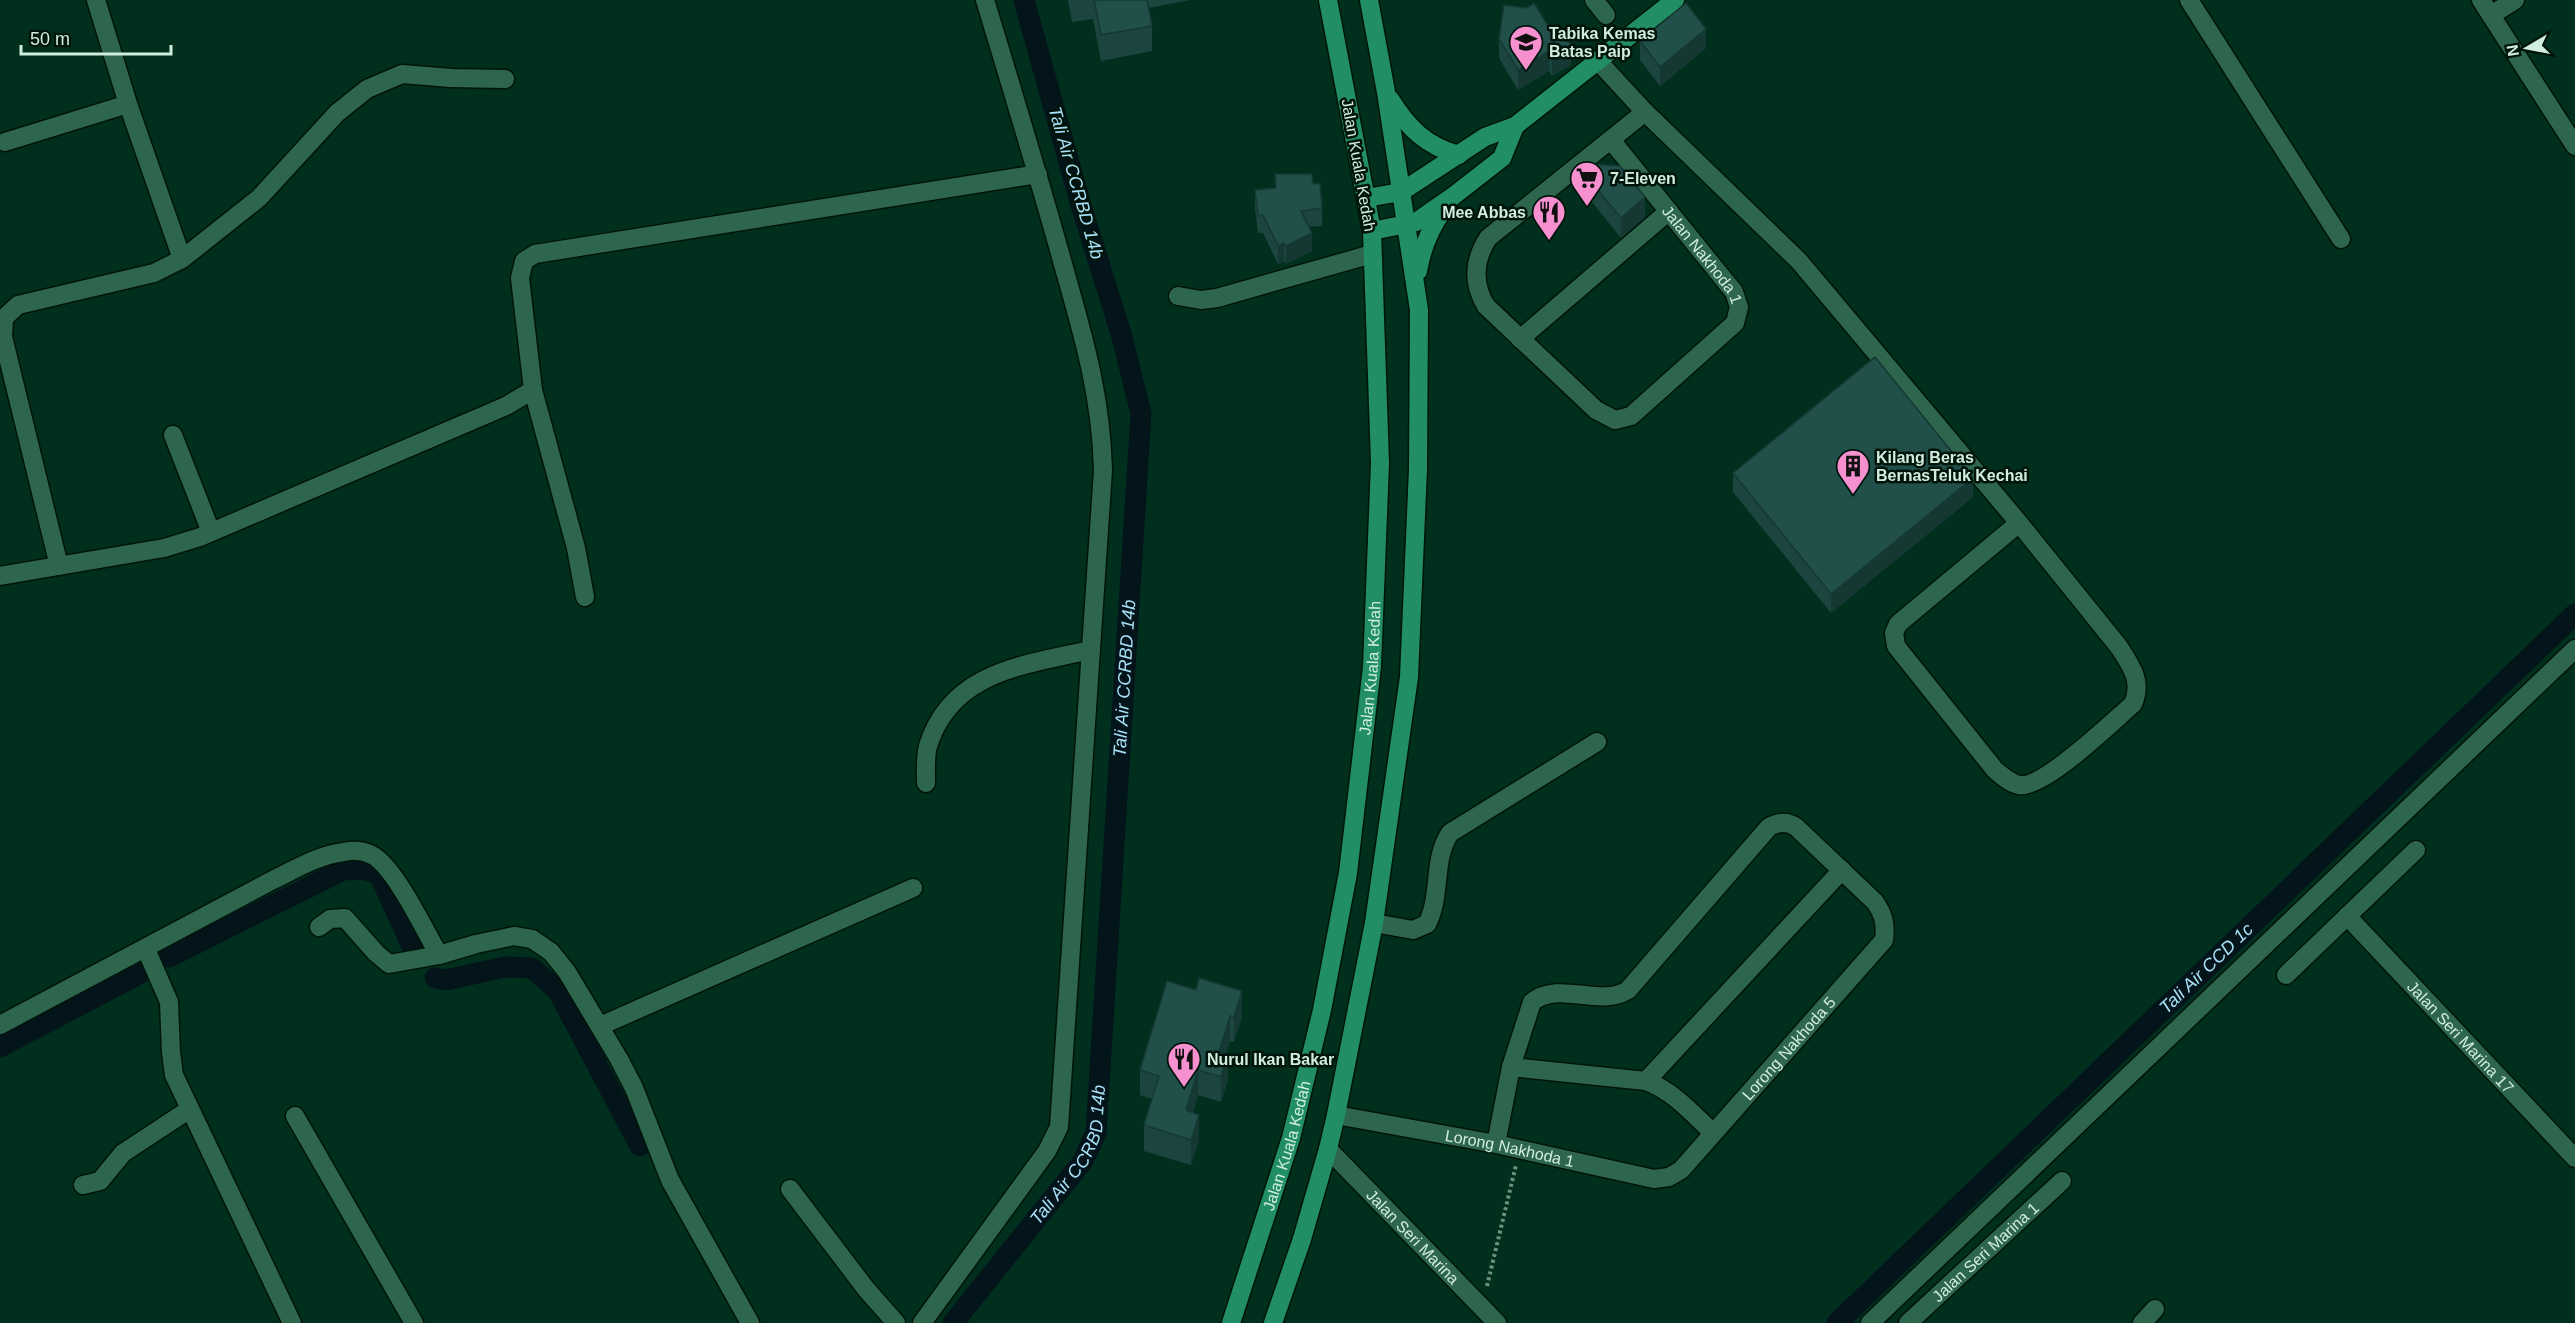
<svg xmlns="http://www.w3.org/2000/svg" width="2575" height="1323" viewBox="0 0 2575 1323" font-family="Helvetica,sans-serif">
<style>
.lines{fill:none;stroke-linecap:round;stroke-linejoin:round}
.canal{stroke:#04141b;stroke-width:21}
.minor-casing{stroke:#00150a;stroke-width:21}
.major-casing{stroke:#00150a;stroke-width:21}
.path{stroke:#6c9181;stroke-width:4;stroke-dasharray:3 3;stroke-linecap:butt}
.minor{stroke:#2e664d;stroke-width:18}
.major{stroke:#218e66;stroke-width:18}
.wall{fill:#1c453f}
.shaded-wall{fill:#163833}
.building{fill:#205049;stroke:#163833;stroke-width:1.5}
.labels{text-anchor:middle;stroke-width:5;stroke-linejoin:round;paint-order:stroke}
.poi-label{font-size:16px;font-weight:bold;fill:#d1edde;stroke:#00140b;text-anchor:start}
.street-label{font-size:16px;fill:#d1edde;stroke:#00140b}
.water-label{font-size:18px;font-style:italic;fill:#a8e1f7;stroke:#00140b}
</style>
<rect width="100%" height="100%" fill="#012f1e"/>
<g class="lines">
<!-- canal -->
<g class="canal">
<path d="M 169,957 L 343,870 L 361,869 L 379,874 L 415,953"/>
<path d="M 435,978 L 446,980 L 505,967 L 532,968 L 558,991 L 640,1146"/>
<path d="M 0,1047 L 141,973"/>
<path id="s1" d="M 953,1323 L 1083,1161 L 1096,1133 L 1141,414 L 1122,337 L 1080,202 L 1024,0"/>
<path id="s2" d="M 1837,1323 L 2575,614"/>
</g>
<defs>
<g id="minor">
<path d="M 1594,0 L 1606,15"/>
<path d="M 2189,0 L 2341,239"/>
<path d="M 2481,0 L 2575,146"/>
<path d="M 2491,15 L 2515,0"/>
<path d="M 1598,61 L 1645,112 L 1799,261 L 2019,523 L 2119,647 C 2131,666 2143,681 2133,704 C 2113,721 2044,789 2019,785 C 2010,783 2002,776 1995,770 L 1896,646 L 1894,633 L 1898,624 L 2019,523"/>
<path id="s3" d="M 1611,140 L 1734,292 L 1739,307 L 1735,323 L 1631,416 L 1615,420 L 1596,410 L 1486,306 C 1472,283 1474,260 1488,238 L 1645,112"/>
<path d="M 5,142 L 128,104"/>
<path d="M 182,259 L 259,198 L 337,113 L 367,89 L 402,74 L 451,78 L 505,79"/>
<path d="M 1178,296 L 1201,300 L 1217,298 L 1372,254"/>
<path d="M 1520,339 L 1669,211"/>
<path d="M 533,390 L 576,548 L 585,597"/>
<path d="M 173,435 L 211,532"/>
<path d="M 59,566 L 3,337 L 4,318 L 18,305 L 154,273 L 182,259 L 128,104 L 96,0"/>
<path d="M 0,576 L 164,548 L 200,537 L 506,406 L 533,390 L 520,278 L 524,261 L 535,254 L 1038,174"/>
<path d="M 926,783 C 926,771 925,757 928,746 C 951,671 1025,665 1090,650"/>
<path id="s4" d="M 2347,916 L 2575,1158"/>
<path d="M 1374,923 L 1413,930 L 1427,924 C 1442,895 1432,860 1450,833 L 1597,742"/>
<path d="M 319,927 L 330,919 L 345,918 L 376,953 L 389,964 L 439,955"/>
<path d="M 146,949 L 169,1002 L 171,1052 L 174,1075 L 292,1323"/>
<path d="M 2286,975 L 2416,850"/>
<path d="M 0,1025 L 271,881 C 294,870 318,855 344,852 C 353,850 364,851 372,855 C 395,867 425,931 439,955 L 476,944 L 514,936 L 532,939 L 551,952 L 567,972 L 619,1059 L 634,1088 L 670,1180 L 750,1323"/>
<path d="M 600,1026 L 913,888"/>
<path d="M 1511,1067 L 1646,1081 C 1673,1091 1692,1113 1713,1133"/>
<path d="M 1646,1081 L 1842,870"/>
<path id="s5" d="M 1336,1115 L 1496,1144 L 1654,1179 L 1669,1177 L 1681,1170 L 1884,940 C 1886,925 1884,915 1875,902 L 1796,827 C 1787,821 1778,822 1769,827 L 1628,990 C 1600,1008 1560,980 1532,1002 L 1511,1067 L 1496,1144"/>
<path d="M 295,1116 L 414,1323"/>
<path id="s6" d="M 1328,1149 L 1497,1323"/>
<path d="M 83,1185 L 100,1181 L 123,1153 L 190,1109"/>
<path d="M 790,1189 L 866,1289 L 896,1323"/>
<path d="M 922,1323 L 1047,1151 L 1059,1127 L 1103,470 C 1101,392 1082,332 1061,257 C 1037,171 1011,86 985,0"/>
<path d="M 1870,1323 L 2575,649"/>
<path id="s7" d="M 1908,1323 L 2062,1181"/>
<path d="M 2142,1323 L 2155,1309"/>
</g>
<g id="major">
<path d="M 1390,99 C 1408,128 1426,146 1459,155"/>
<path d="M 1366,198 L 1401,192 L 1485,137 L 1515,126 L 1675,0"/>
<path d="M 1372,231 L 1416,222 L 1452,197 L 1502,158 L 1515,126"/>
<path d="M 1418,271 C 1422,247 1430,228 1444,209"/>
<path id="s8" d="M 1231,1323 L 1291,1138 L 1322,1010 L 1348,873 L 1372,667 L 1380,463 L 1372,231 L 1328,0"/>
<path d="M 1273,1323 L 1302,1239 L 1328,1149 L 1336,1115 L 1374,923 L 1409,677 L 1418,469 L 1419,310 L 1386,92 L 1369,0"/>
</g>
</defs>
<!-- minor casing -->
<use href="#minor" class="minor-casing"/>
<!-- major casing -->
<use href="#major" class="major-casing"/>
<!-- path -->
<path class="path" d="M 1487,1286 L 1516,1165"/>
<!-- minor -->
<use href="#minor" class="minor"/>
<!-- major -->
<use href="#major" class="major"/>
</g>
<!-- wall -->
<path class="wall" d="M 1068,0 L 1190,0 L 1149,8 L 1152,26 L 1152,51 L 1101,61 L 1093,19 L 1072,22 Z
M 1504,5 L 1571,65 L 1552,76 L 1549,71 L 1518,90 L 1499,58 L 1499,39 Z
M 1640,41 L 1706,48 L 1660,86 L 1640,60 Z
M 1583,172 L 1645,217 L 1621,238 L 1583,191 Z
M 1275,174 L 1313,184 L 1322,208 L 1322,226 L 1309,227 L 1312,251 L 1286,264 L 1284,261 L 1278,264 L 1263,233 L 1258,233 L 1255,208 L 1255,190 L 1275,188 Z
M 1733,473 L 1973,497 L 1831,613 L 1733,492 Z
M 1167,981 L 1242,1017 L 1234,1042 L 1230,1041 L 1226,1054 L 1228,1080 L 1221,1102 L 1198,1095 L 1193,1113 L 1199,1140 L 1191,1165 L 1144,1151 L 1144,1125 L 1152,1099 L 1140,1095 L 1140,1070 Z"/>
<!-- shaded-wall -->
<path class="shaded-wall" d="M 1706,29 L 1706,48 L 1660,86 L 1660,67 Z
M 1571,45 L 1571,65 L 1552,76 L 1552,57 Z
M 1549,51 L 1549,71 L 1518,90 L 1518,70 Z
M 1645,197 L 1645,217 L 1621,238 L 1621,218 Z
M 1312,233 L 1312,251 L 1286,264 L 1286,246 Z
M 1284,243 L 1284,261 L 1278,264 L 1278,246 Z
M 1973,478 L 1973,497 L 1831,613 L 1831,594 Z
M 1242,991 L 1242,1017 L 1234,1042 L 1234,1017 Z
M 1230,1016 L 1230,1041 L 1219,1078 L 1219,1052 Z
M 1228,1055 L 1228,1080 L 1221,1102 L 1221,1077 Z
M 1198,1070 L 1198,1095 L 1186,1136 L 1186,1110 Z
M 1199,1115 L 1199,1140 L 1191,1165 L 1191,1140 Z"/>
<!-- building -->
<path class="building" d="M 1094,0 L 1147,0 L 1152,26 L 1101,35 Z
M 1534,3 L 1553,34 L 1561,29 L 1571,45 L 1552,57 L 1549,51 L 1518,70 L 1499,39 L 1504,5 L 1527,8 Z
M 1686,3 L 1706,29 L 1660,67 L 1640,41 Z
M 1592,164 L 1620,166 L 1645,197 L 1621,218 L 1583,172 Z
M 1275,174 L 1312,174 L 1313,184 L 1320,183 L 1322,208 L 1301,211 L 1312,233 L 1286,246 L 1284,243 L 1278,246 L 1263,215 L 1258,216 L 1255,190 L 1276,188 Z
M 1875,357 L 1973,478 L 1831,594 L 1733,473 Z
M 1199,978 L 1242,991 L 1234,1017 L 1230,1016 L 1219,1052 L 1228,1055 L 1221,1077 L 1198,1070 L 1186,1110 L 1199,1115 L 1191,1140 L 1144,1125 L 1159,1076 L 1140,1070 L 1167,981 L 1196,990 Z"/>
<!-- icons -->
<defs>
<symbol id="school-pin" viewBox="-11 -11 22 30"><path d="M0 17L-7.5 6A9.5 9.5 0 1 1 7.5 6Z" fill="#f690cf" stroke="#00140b"/><path d="M0-5L7-2L0 1L-7-2ZM-4 1L0 2.5L4 1V4Q0 6-4 4Z" fill="#111"/></symbol>
<symbol id="supermarket-pin" viewBox="-11 -11 22 30"><path d="M0 17L-7.5 6A9.5 9.5 0 1 1 7.5 6Z" fill="#f690cf" stroke="#00140b"/><path d="M-6-5.5h2.5l.6 2H6L4.5 2H-2.5L-4.4-4H-6ZM-1.5 3.2a1.3 1.3 0 1 0 .1 0ZM3 3.2a1.3 1.3 0 1 0 .1 0Z" fill="#111"/></symbol>
<symbol id="restaurant-pin" viewBox="-11 -11 22 30"><path d="M0 17L-7.5 6A9.5 9.5 0 1 1 7.5 6Z" fill="#f690cf" stroke="#00140b"/><path d="M-5-6h1v4h1v-4h1v4h1v-4h1v5L-1.5 .5V6h-2V.5L-5-1ZM5-6V6H3V1.5H1.5Q1.5-4 5-6Z" fill="#111"/></symbol>
<symbol id="building-pin" viewBox="-11 -11 22 30"><path d="M0 17L-7.5 6A9.5 9.5 0 1 1 7.5 6Z" fill="#f690cf" stroke="#00140b"/><path d="M-4-6H4V6H1V3H-1V6H-4ZM-2.5-4.3h1.7v1.8h-1.7ZM.8-4.3h1.7v1.8H.8ZM-2.5-1h1.7V.8h-1.7ZM.8-1h1.7V.8H.8Z" fill="#111"/></symbol>
</defs>
<g fill-rule="evenodd">
<use href="#school-pin" x="1507" y="23" width="38" height="52"/>
<use href="#supermarket-pin" x="1568" y="159" width="38" height="52"/>
<use href="#restaurant-pin" x="1530" y="193" width="38" height="52"/>
<use href="#building-pin" x="1834" y="447" width="38" height="52"/>
<use href="#restaurant-pin" x="1165" y="1040" width="38" height="52"/>
</g>
<g class="labels">
<!-- poi labels -->
<g class="poi-label">
<text x="1549" y="39">Tabika Kemas<tspan x="1549" dy="18">Batas Paip</tspan></text>
<text x="1610" y="184">7-Eleven</text>
<text x="1526" y="218" text-anchor="end">Mee Abbas</text>
<text x="1876" y="463">Kilang Beras<tspan x="1876" dy="18">BernasTeluk Kechai</tspan></text>
<text x="1207" y="1065">Nurul Ikan Bakar</text>
</g>
<!-- street labels -->
<g class="street-label">
<text transform="translate(1359 165) rotate(80)" y="6">Jalan Kuala Kedah</text>
<text dy="6" stroke="none"><textPath href="#s3" startOffset="147">Jalan Nakhoda 1</textPath></text>
<text dy="6" stroke="none"><textPath href="#s8" startOffset="672">Jalan Kuala Kedah</textPath></text>
<text dy="6" stroke="none"><textPath href="#s4" startOffset="166">Jalan Seri Marina 17</textPath></text>
<text dy="6" stroke="none"><textPath href="#s5" startOffset="516">Lorong Nakhoda 5</textPath></text>
<text dy="6" stroke="none"><textPath href="#s8" startOffset="186">Jalan Kuala Kedah</textPath></text>
<text dy="6" stroke="none"><textPath href="#s5" startOffset="177">Lorong Nakhoda 1</textPath></text>
<text dy="6" stroke="none"><textPath href="#s6" startOffset="122">Jalan Seri Marina</textPath></text>
<text dy="6" stroke="none"><textPath href="#s7" startOffset="105">Jalan Seri Marina 1</textPath></text>
</g>
<!-- water labels -->
<g class="water-label">
<text transform="translate(1076 183) rotate(74)" y="6">Tali Air CCRBD 14b</text>
<text dy="6" stroke="none"><textPath href="#s1" startOffset="694">Tali Air CCRBD 14b</textPath></text>
<text dy="6" stroke="none"><textPath href="#s2" startOffset="512">Tali Air CCD 1c</textPath></text>
<text dy="6" stroke="none"><textPath href="#s1" startOffset="208">Tali Air CCRBD 14b</textPath></text>
</g>
</g>
<!-- north arrow -->
<g transform="translate(2527 48) rotate(260)" stroke="#00140b" stroke-width="4.5" paint-order="stroke">
<path d="M0-4.5L10 22L0 15L-10 22Z" fill="#d1edde"/>
<text y="-9" font-size="16" font-weight="bold" text-anchor="middle" fill="#d1edde">N</text>
</g>
<!-- scale -->
<path d="M21 45v9h150v-9" fill="none" stroke="#d1edde" stroke-width="3"/>
<text x="30" y="45" font-size="18" fill="#d1edde" stroke="#00140b" stroke-width="4.5" paint-order="stroke">50 m</text>
</svg>
